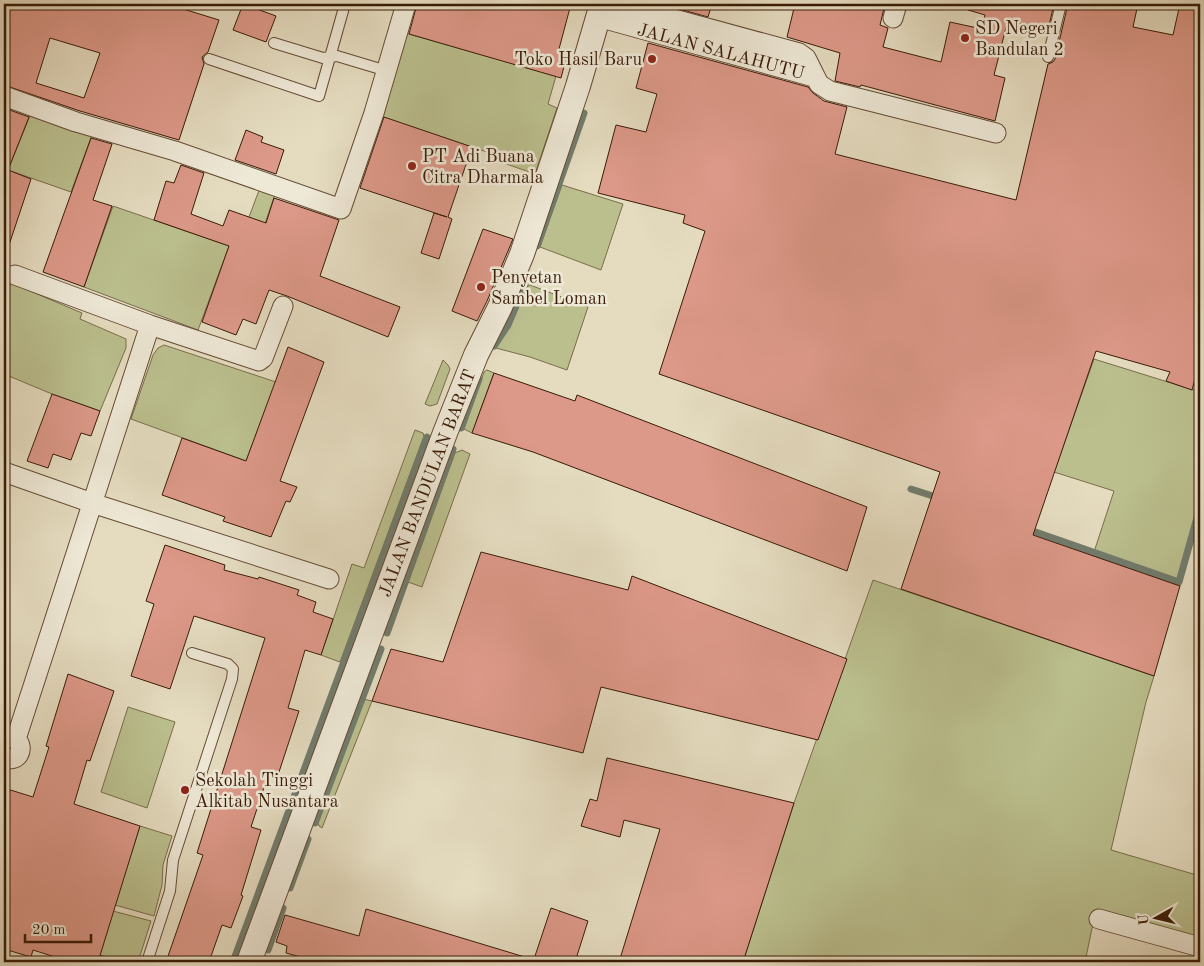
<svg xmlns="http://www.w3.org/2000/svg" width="1204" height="966" viewBox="0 0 1204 966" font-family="'Old Standard TT',serif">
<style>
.green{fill:#bbbf8e;stroke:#7a6d4a}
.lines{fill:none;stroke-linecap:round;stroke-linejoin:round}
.stream{stroke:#717c6d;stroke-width:7}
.building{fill:#dc9888;stroke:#3a1b07;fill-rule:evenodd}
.service-casing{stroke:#654b35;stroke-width:12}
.minor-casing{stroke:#654b35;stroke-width:21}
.tertiary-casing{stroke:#654b35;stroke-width:26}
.service{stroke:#eee8d6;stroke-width:10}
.minor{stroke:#eee8d6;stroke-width:19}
.tertiary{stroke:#eee8d6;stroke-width:24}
.poi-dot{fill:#8f2418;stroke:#eee8d6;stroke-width:2}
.labels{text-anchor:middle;stroke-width:5;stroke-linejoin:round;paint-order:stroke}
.poi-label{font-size:18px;fill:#3a1b07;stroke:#eee8d6;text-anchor:start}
.street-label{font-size:18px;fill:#3a1b07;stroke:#eee8d6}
</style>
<rect width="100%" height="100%" fill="#e5dcc0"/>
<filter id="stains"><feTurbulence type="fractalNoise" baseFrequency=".004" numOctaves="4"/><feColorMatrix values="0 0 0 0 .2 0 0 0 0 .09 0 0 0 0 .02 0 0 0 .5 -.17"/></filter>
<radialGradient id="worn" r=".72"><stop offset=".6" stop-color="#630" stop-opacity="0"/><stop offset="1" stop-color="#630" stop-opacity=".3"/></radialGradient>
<!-- green -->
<path class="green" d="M 402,32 L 556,76 L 548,104 L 557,108 L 535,174 L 495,160 L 490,153 L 377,115 Z
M 31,113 L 92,135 L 71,192 L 8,170 Z
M 261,185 L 276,191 L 254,256 L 237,249 Z
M 562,185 L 623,204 L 601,270 L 540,247 Z
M 113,206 L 229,246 L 198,330 L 84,287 Z
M 4,280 L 82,313 L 80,319 L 126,339 L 126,348 L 100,411 L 52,394 L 4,374 Z
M 530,285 L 588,307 L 567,370 L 530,357 L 496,348 L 510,326 L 526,287 Z
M 164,345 L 276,382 L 246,461 L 131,419 L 153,355 L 158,348 Z
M 1094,359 L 1200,392 L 1200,518 L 1180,586 L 1093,555 L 1114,491 L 1054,472 Z
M 443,360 L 448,365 L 450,369 L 437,404 L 430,406 L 425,404 Z
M 487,370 L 494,373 L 472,433 L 464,429 L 484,372 Z
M 415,430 L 423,433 L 424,436 L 340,662 L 321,655 L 352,564 L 364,568 Z
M 462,450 L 470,454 L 422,587 L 408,582 L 455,453 Z
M 873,580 L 1154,676 L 1146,702 L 1111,850 L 1200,876 L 1200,943 L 1095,914 L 1085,962 L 743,962 L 794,803 Z
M 363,699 L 372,701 L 322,828 L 319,826 L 317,821 Z
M 128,707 L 175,722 L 147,808 L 101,792 Z
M 140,826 L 172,836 L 163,865 L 162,885 L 154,916 L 115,905 Z
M 113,911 L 151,921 L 138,962 L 125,962 L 100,955 Z"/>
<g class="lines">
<!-- stream -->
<path class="stream" d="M 537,246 L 584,113
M 494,346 L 508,325 L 525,285
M 461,428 L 479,379
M 911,489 L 939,498
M 1027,529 L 1179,582 L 1200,507
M 387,633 L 453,449
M 315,823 L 381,649
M 290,888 L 308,839
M 268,950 L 283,908
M 233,962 L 427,437"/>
</g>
<!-- building -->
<path class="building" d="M 4,4 L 167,4 L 219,20 L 208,52 L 202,57 L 204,64 L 179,140 L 80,111 L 4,85 ZM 50,38 L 100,53 L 84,98 L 36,83 Z
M 243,4 L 276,16 L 266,42 L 233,30 Z
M 417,4 L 571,4 L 559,49 L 568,51 L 561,78 L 409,34 Z
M 661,4 L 712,4 L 708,17 Z
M 795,4 L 885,4 L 880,25 L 888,28 L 883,47 L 941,62 L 950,22 L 982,29 L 985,15 L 968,10 L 968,4 L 1054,4 L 1048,30 L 1008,20 L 994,75 L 1005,78 L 995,121 L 861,85 L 860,87 L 835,81 L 840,53 L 787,37 Z
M 1068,4 L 1138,4 L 1133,27 L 1173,35 L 1180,4 L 1200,4 L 1200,360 L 1192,390 L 1166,381 L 1170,372 L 1096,351 L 1033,535 L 1180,586 L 1154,676 L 901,589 L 940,472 L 659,374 L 705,231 L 683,223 L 685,215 L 598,193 L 616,125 L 646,132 L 657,94 L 636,88 L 648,43 L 808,87 L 813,93 L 824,101 L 847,107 L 835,154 L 1016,200 L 1048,64 L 1053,62 L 1055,59 Z
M 4,108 L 29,117 L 8,170 L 31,179 L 7,251 L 4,251 Z
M 384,117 L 472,147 L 448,217 L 452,219 L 439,259 L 421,253 L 434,213 L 447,217 L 360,188 Z
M 246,130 L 263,137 L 261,142 L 284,150 L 276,174 L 235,160 Z
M 91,138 L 112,144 L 93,200 L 112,206 L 84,287 L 43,272 Z
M 181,165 L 204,173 L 191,214 L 223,226 L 229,210 L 266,223 L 274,198 L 339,220 L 320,276 L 400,307 L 388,337 L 287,296 L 269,290 L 256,324 L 243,319 L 236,335 L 202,322 L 229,246 L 154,220 L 166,181 L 174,183 Z
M 483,229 L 513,239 L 487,301 L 477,321 L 452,311 Z
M 288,347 L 324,362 L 280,481 L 297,487 L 290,502 L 286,501 L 271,537 L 223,521 L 225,517 L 162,495 L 182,438 L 246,461 Z
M 494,373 L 575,401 L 577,395 L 867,507 L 847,571 L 533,452 L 472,433 Z
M 52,394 L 100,411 L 91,436 L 81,433 L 71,460 L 53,454 L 48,468 L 27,461 Z
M 165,545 L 225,565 L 224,570 L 258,579 L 259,577 L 299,590 L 297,595 L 316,602 L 313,612 L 333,619 L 321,655 L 305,650 L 288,708 L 299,711 L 278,775 L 269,772 L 251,827 L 261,830 L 241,895 L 243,896 L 231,928 L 222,925 L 209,962 L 166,962 L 203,855 L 197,853 L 265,638 L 194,616 L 170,689 L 131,676 L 154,604 L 146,601 Z
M 481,552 L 628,590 L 632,576 L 847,659 L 818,740 L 601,687 L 583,753 L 372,701 L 391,649 L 443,662 Z
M 68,674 L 114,691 L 90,761 L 87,760 L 74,804 L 140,826 L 98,962 L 71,962 L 33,950 L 31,957 L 4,949 L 4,788 L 33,797 L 49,747 L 46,746 Z
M 607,758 L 794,803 L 743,962 L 619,962 L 660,829 L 624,820 L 620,837 L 581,826 L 590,799 L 597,801 Z
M 551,908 L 588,921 L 575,962 L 533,962 Z
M 366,909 L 528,958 L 527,962 L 319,962 L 286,953 L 287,946 L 276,942 L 285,915 L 359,936 Z"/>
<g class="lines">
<defs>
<path id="service" d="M 274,43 L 323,58 L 337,56 L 387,71
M 1048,57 L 1061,4
M 209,59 L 319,96 L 345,4
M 147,962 L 170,891 L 173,860 L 232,679 L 233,669 L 228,664 L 192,653"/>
<path id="minor" d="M 619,4 L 799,53 L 806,58 L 819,84 L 830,91 L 996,133
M 598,17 L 814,77
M 893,18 L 897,4
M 4,96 L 76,122 L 175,151 L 341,209 L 374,113 L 406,4
M 15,275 L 150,325 L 259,361 L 263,358 L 283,306
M 4,472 L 92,503 L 329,579
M 16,739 L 150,325
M 4,757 C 17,764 26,749 16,739 L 9,737 L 5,739
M 1099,919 L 1200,947"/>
<path id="tertiary" d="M 249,962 L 445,433 L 476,355 L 500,307 L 522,254 L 578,86 L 602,4"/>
</defs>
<!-- service casing -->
<use href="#service" class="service-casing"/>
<!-- minor casing -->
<use href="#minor" class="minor-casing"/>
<!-- tertiary casing -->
<use href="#tertiary" class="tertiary-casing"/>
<!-- service -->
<use href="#service" class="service"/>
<!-- minor -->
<use href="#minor" class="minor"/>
<!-- tertiary -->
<use href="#tertiary" class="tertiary"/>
</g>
<!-- markers -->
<g class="poi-dot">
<circle cx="965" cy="38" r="5"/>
<circle cx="652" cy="59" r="5"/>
<circle cx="412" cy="166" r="5"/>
<circle cx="481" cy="287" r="5"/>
<circle cx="185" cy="790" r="5"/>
</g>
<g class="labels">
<!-- poi labels -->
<g class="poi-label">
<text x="975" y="34">SD Negeri<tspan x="975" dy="21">Bandulan 2</tspan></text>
<text x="642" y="65" text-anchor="end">Toko Hasil Baru</text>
<text x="422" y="162">PT Adi Buana<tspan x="422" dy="21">Citra Dharmala</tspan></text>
<text x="491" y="283">Penyetan<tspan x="491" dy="21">Sambel Loman</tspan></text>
<text x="195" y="786">Sekolah Tinggi<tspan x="195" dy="21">Alkitab Nusantara</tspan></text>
</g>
<!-- street labels -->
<g class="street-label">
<text transform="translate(721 51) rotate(15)" y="6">JALAN SALAHUTU</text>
<text transform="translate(427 483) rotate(-69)" y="6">JALAN BANDULAN BARAT</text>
</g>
</g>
<!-- margin -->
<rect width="1204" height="966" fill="none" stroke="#e5dcc0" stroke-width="20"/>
<rect x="5" y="5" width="1194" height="956" fill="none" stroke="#3a1b07" stroke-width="2.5"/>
<rect x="10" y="10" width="1184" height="946" fill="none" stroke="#3a1b07"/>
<!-- north arrow -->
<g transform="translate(1156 918) rotate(262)" stroke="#eee8d6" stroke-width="4" paint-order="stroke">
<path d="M0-4L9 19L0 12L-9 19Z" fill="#3a1b07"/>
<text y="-8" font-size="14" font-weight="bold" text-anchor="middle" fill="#3a1b07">U</text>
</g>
<!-- scale -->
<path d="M25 934v8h66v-8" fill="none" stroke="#3a1b07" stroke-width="2.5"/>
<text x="32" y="934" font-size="15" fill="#3a1b07" stroke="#eee8d6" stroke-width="4" paint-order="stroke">20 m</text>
<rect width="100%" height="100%" filter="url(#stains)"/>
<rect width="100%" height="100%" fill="url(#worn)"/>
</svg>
